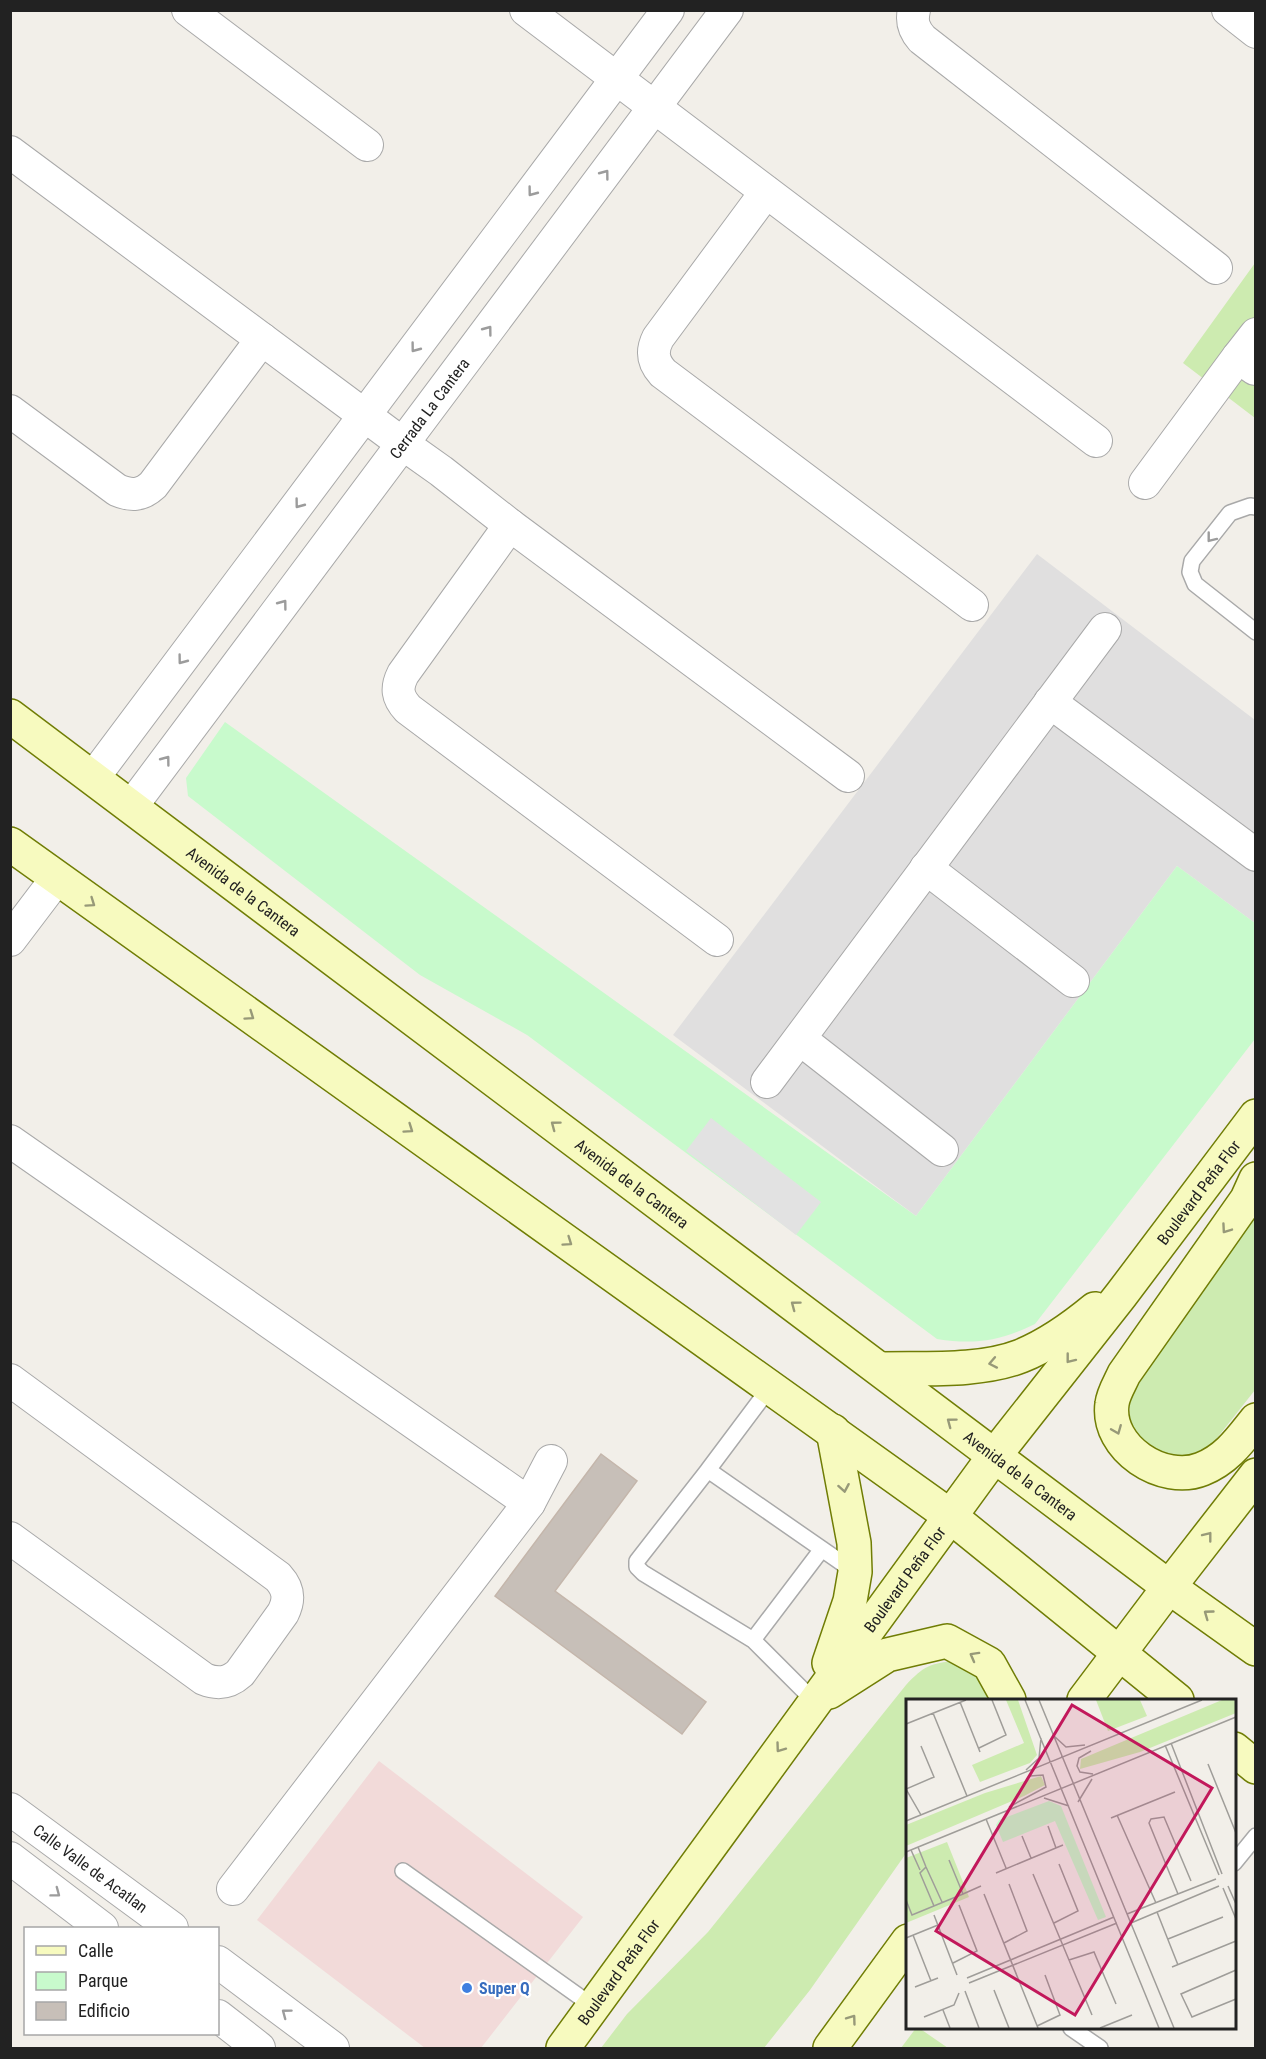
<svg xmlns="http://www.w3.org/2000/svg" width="1266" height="2059" viewBox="0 0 1266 2059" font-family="'Roboto Condensed',sans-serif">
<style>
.residential{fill:#e0dfdf}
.commercial{fill:#f2dad9}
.grass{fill:#cdebb0}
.park{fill:#c8facc}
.parking{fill:#e2e2e2}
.building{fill:#c7bfb8;stroke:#c4b6ab;stroke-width:1.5}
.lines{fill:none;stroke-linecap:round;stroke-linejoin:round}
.lane-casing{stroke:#a9a9a9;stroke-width:18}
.street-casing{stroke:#a9a9a9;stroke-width:34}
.secondary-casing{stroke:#707d05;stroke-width:36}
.lane{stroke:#fff;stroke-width:15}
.street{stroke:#fff;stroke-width:32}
.secondary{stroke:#f7fabf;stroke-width:33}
.oneway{stroke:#9c9c9c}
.oneway2{stroke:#979978}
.shop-dot{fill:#3f7fe0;stroke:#fff;stroke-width:2}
.labels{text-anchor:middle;stroke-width:4.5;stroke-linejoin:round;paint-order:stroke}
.street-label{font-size:16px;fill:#222;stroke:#fff}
.shop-label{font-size:16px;font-weight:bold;fill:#366cbe;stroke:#fff;text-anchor:start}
.inset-road{fill:none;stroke:#9f9d99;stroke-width:1.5}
.view{fill:#c2185b;fill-opacity:0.15;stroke:#c2185b;stroke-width:3}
.inset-edge{fill:none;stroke:#222;stroke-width:3}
</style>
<rect width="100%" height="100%" fill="#f2efe9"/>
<!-- residential -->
<path class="residential" d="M 1037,554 L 1255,720 L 1255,923 L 1177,866 L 916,1216 L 673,1035 Z"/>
<!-- commercial -->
<path class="commercial" d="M 379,1761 L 583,1917 L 481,2048 L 425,2048 L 257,1920 Z"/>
<!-- grass -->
<path class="grass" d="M 1255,263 L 1255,418 L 1183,363 Z
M 1255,1210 L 1255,1390 L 1217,1438 L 1204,1450 L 1187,1459 L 1148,1451 C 1132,1428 1127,1424 1131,1396 L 1224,1252 Z
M 956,1661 L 972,1664 L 994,1700 L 908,1700 L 907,1852 L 810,1990 L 764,2048 L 601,2048 L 627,2014 L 708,1932 L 906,1685 C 924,1666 930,1663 956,1661 Z
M 916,2028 L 919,2028 L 948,2048 L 901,2048 Z"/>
<!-- park -->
<path class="park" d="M 225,722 L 916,1216 L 1177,866 L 1255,923 L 1255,1039 L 1035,1324 C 1000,1341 975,1345 937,1339 L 527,1035 L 420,975 L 188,796 L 186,778 Z"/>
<!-- parking -->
<path class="parking" d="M 711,1118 L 821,1202 L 796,1235 L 686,1151 Z"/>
<!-- building -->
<path class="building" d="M 601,1454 L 637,1481 L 555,1591 L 706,1702 L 682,1734 L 495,1596 Z"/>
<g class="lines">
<defs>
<path id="lane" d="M 1256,507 L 1250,506 L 1230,513 L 1192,561 L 1190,572 L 1195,584 L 1256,632
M 771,1386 L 708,1470 L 855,1572
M 708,1470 L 637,1561 L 637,1567 L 643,1573 L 753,1640 L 822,1549
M 753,1640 L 814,1701
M 1234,1863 L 1256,1836
M 403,1871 L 594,2007
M 1071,2028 L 1100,2048"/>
<g id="street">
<path d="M 188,10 L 367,145"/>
<path d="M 526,10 L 1096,441"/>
<path d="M 914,10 C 911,22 914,30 922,39 L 1216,268"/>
<path d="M 1228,10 L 1256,32"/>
<path d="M 10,152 L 403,444 L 441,471 L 510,525 L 848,776"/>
<path d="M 766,192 L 658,338 C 651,352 653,362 663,373 L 972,605"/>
<path d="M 1255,369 L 1238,357 L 1256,334"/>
<path d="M 10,411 L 117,490 C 131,496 141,496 153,485 L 262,339"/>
<path d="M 1145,483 L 1238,357"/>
<path d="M 510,525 L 403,674 C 396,688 397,697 408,709 L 717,940"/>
<path d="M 1050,702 L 1256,855"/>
<path d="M 93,778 L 668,10"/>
<path id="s1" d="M 131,807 L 727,10"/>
<path d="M 926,868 L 1073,981"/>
<path d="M 10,940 L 57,878"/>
<path d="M 800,1039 L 942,1150"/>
<path d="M 767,1082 L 1105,629"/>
<path d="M 10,1141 L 529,1503"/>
<path d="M 10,1380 L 278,1577 C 289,1589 290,1599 283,1613 L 240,1673 C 229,1683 219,1685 204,1679 L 10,1538"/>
<path id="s2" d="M 10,1809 L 172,1928"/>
<path d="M 10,1858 L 102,1928"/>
<path d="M 233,1889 L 529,1503 L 551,1461"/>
<path d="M 218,1962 L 333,2048"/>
<path d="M 218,2016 L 259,2048"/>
</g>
<g id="secondary">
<path id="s3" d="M 10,716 L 1169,1587 L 1256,1649"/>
<path d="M 10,844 L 950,1516 L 1177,1700"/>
<path d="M 1256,1179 L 1247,1199 L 1124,1374 C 1120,1383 1113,1394 1112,1404 C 1106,1448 1163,1485 1202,1469 C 1227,1459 1240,1440 1256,1420"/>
<path d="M 882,1369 C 925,1368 980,1372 1021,1356 C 1048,1345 1072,1328 1095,1309"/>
<path d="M 829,1663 L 850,1601 L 855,1572 L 854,1543 L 833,1431"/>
<path d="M 829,1692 L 887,1655 L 947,1641 L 989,1664 L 1009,1700"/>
<path d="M 1084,1700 L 1169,1587 L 1256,1475"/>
<path d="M 1234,1749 L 1256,1767"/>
<path id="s4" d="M 563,2048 L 995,1455 L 1121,1295 L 1256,1116"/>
<path d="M 830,2048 L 908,1941"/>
</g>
</defs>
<!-- lane casing -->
<use href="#lane" class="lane-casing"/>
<!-- street casing -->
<use href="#street" class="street-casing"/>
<!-- secondary casing -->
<use href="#secondary" class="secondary-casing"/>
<!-- lane -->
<use href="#lane" class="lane"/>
<!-- street -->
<use href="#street" class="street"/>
<!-- secondary -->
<use href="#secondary" class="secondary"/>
</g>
<!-- one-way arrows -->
<defs><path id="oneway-chevron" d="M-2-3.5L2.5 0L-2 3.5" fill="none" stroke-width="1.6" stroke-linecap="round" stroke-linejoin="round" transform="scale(1.5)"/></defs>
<g class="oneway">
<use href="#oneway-chevron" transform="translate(605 174) rotate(-53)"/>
<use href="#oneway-chevron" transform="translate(532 192) rotate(127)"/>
<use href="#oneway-chevron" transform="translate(488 330) rotate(-53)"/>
<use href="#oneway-chevron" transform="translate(415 348) rotate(127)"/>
<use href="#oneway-chevron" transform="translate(299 504) rotate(127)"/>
<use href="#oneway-chevron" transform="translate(1211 538) rotate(128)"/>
<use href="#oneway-chevron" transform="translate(283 604) rotate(-53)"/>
<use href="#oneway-chevron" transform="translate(182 660) rotate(127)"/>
<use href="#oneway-chevron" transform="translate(166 760) rotate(-53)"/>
<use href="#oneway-chevron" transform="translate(56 1893) rotate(37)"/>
<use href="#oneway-chevron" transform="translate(286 2013) rotate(-143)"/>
</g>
<g class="oneway2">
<use href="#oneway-chevron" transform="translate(91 903) rotate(35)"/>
<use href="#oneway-chevron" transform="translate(250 1016) rotate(35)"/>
<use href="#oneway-chevron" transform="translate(555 1125) rotate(-143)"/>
<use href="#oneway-chevron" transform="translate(409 1129) rotate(35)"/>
<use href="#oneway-chevron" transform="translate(1226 1229) rotate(125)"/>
<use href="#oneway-chevron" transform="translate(568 1242) rotate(35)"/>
<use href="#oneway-chevron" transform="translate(795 1305) rotate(-143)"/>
<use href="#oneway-chevron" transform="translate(1070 1359) rotate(128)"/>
<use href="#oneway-chevron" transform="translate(993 1363) rotate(169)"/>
<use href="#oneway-chevron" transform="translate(951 1422) rotate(-143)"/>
<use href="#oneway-chevron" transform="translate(1117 1430) rotate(68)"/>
<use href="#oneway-chevron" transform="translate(844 1488) rotate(80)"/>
<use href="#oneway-chevron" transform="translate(1208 1536) rotate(-52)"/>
<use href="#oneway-chevron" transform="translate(1208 1614) rotate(-144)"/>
<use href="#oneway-chevron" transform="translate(974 1656) rotate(-151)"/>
<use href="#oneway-chevron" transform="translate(780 1748) rotate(126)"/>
<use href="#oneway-chevron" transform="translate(852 2019) rotate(-54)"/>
</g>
<!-- markers -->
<circle class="shop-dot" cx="467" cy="1988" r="6"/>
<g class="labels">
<!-- street labels -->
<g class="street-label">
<text dy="6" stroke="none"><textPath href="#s1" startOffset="498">Cerrada La Cantera</textPath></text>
<text dy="6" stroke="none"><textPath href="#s3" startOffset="292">Avenida de la Cantera</textPath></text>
<text dy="6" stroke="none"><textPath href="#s3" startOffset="778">Avenida de la Cantera</textPath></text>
<text dy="6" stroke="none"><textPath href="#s4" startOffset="1066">Boulevard Peña Flor</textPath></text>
<text dy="6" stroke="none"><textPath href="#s3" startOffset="1264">Avenida de la Cantera</textPath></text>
<text dy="6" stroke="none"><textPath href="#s4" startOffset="580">Boulevard Peña Flor</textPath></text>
<text dy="6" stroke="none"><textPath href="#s2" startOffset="100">Calle Valle de Acatlan</textPath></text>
<text dy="6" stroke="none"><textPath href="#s4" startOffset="94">Boulevard Peña Flor</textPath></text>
</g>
<!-- shop labels -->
<g class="shop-label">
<text x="479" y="1994">Super Q</text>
</g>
</g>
<!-- overview -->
<g transform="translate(906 1699)">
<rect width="330" height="330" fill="#f2efe9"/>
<path d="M 100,1 L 112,1 L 131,56 L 124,64 L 74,83 L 66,66 L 118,44 ZM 190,1 L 234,1 L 241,17 L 202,32 ZM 316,1 L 330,1 L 330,14 L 234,53 L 174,70 L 175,60 ZM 135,77 L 139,86 L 118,97 L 0,147 L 0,126 L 79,94 ZM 41,143 L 63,198 L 0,224 L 0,159 Z" fill="#cdebb0"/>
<path d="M 143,102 L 155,107 L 200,218 L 192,221 L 149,122 L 97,143 L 90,126 L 93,121 Z" fill="#c8facc"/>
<path class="inset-road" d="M 119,1 L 253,329M 133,1 L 268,329M 54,3 L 74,53M 27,14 L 61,97M 0,25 L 60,1M 148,37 L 160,48 L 179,46M 265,44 L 316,175M 259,46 L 313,176M 73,49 L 100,36 L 86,1M 185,52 L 173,59 L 171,67 L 174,73 L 187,75M 302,65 L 330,134M 120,71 L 133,59 L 135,39M 138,99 L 163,107M 172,103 L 186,80M 103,108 L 140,88 L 137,76 L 124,77M 15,116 L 0,90 L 28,78 L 15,47M 211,116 L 250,204M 205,119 L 269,93M 80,120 L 100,169M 0,122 L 296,1M 142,127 L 150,149M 116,137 L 125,159M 12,148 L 20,168M 5,151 L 14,171M 0,153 L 330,18M 90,174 L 157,146M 127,175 L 186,316M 322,187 L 330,205M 317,189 L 330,220M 57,195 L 75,187M 78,195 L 132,329M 272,195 L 243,124 L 245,120 L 258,118 L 285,182M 0,201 L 6,216 L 57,195 L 43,161M 28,207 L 14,174 L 20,168 L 36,203M 251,213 L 272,266M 221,215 L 310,180M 28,216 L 51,276M 148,224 L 172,212 L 153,165M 225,224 L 313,187M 7,236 L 25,282M 0,239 L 32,226M 262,240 L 317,218M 98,244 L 121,232 L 103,185M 163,261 L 188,253 L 210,305M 47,264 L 71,252 L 53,206M 266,268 L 330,242M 330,271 L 275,295 L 286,318 L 330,300M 61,279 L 208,218M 63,284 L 211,224M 9,288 L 32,279M 88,291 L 103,329M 59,292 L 73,329M 37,311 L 44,329M 18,318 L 48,306 L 53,294M 131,327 L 154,316 L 139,276M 194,329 L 226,316"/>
<path class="view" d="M 166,6 L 306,89 L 169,316 L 30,232 Z"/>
<rect width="330" height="330" class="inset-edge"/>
</g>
<!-- border -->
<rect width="1266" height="2059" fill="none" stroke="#222222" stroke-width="24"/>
<!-- legend -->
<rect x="24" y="1927" width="195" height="108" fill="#ffffff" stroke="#a7a7a7" stroke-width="1.5"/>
<rect x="36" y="1946" width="30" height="9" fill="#f7fabf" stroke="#a7a7a7" stroke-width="1.5"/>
<text x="78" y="1957" font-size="18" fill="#222222">Calle</text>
<rect x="36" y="1972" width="30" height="18" fill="#c8facc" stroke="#a7a7a7" stroke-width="1.5"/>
<text x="78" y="1987" font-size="18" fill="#222222">Parque</text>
<rect x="36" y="2002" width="30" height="18" fill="#c7bfb8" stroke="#a7a7a7" stroke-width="1.5"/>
<text x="78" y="2017" font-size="18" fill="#222222">Edificio</text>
</svg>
